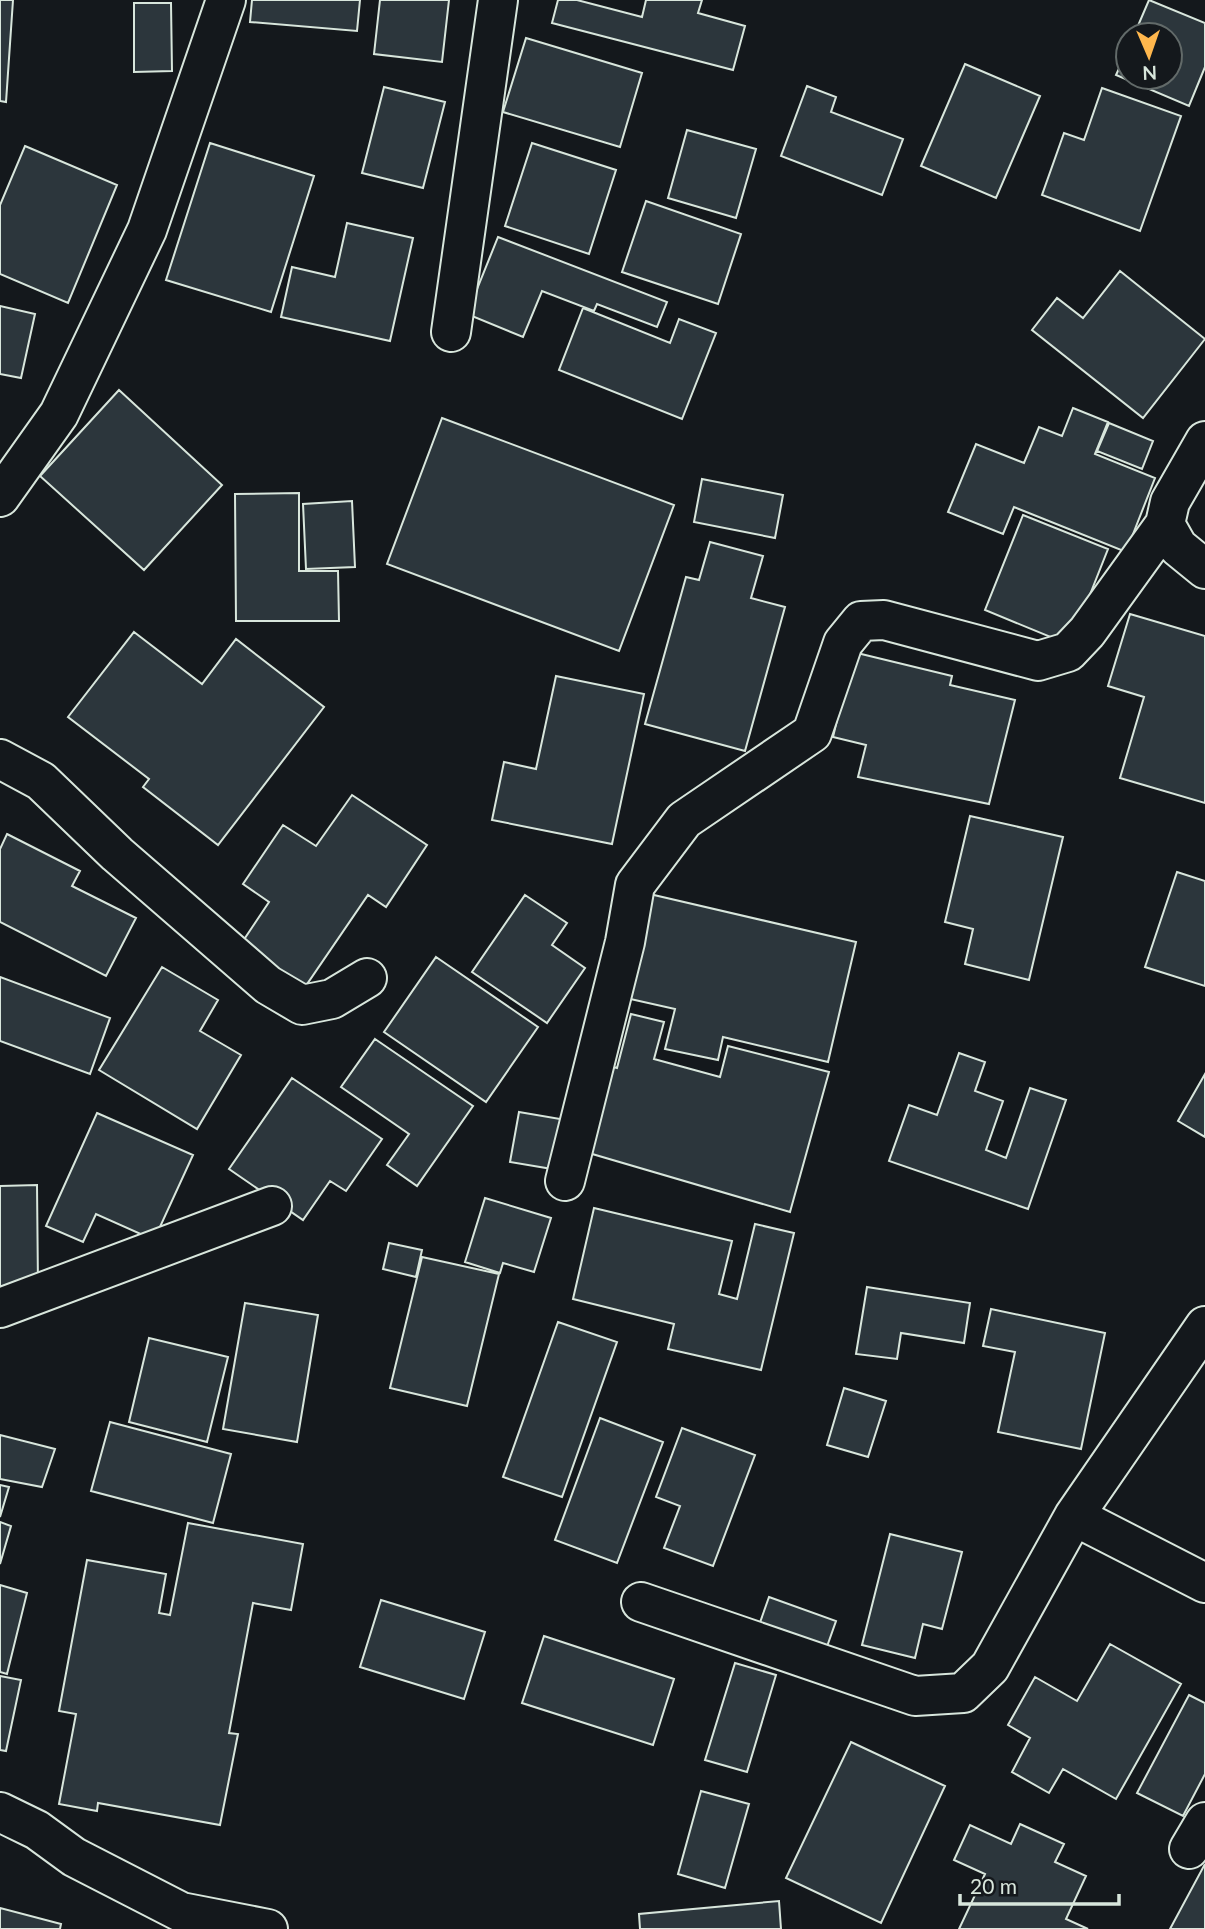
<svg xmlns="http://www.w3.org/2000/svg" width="1205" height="1929" viewBox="0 0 1205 1929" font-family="Lato,sans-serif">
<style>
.building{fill:#2c363c;stroke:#d8e6dc;stroke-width:2}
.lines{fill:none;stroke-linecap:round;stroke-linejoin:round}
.minor-casing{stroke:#d8e6dc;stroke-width:42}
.minor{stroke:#14181c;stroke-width:38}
</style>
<rect width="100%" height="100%" fill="#14181c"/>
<!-- building -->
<path class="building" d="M 0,0 L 13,0 L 6,102 L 0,101 Z
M 252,0 L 360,0 L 357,31 L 250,22 Z
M 380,0 L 449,0 L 442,62 L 374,54 Z
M 558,0 L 577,0 L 642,17 L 646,0 L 702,0 L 698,13 L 745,26 L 733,70 L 552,23 Z
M 1149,0 L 1205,23 L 1205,67 L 1189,106 L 1116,75 L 1128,49 L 1128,77 L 1170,77 L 1170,35 L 1134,35 Z
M 134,3 L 171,3 L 172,71 L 134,72 Z
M 526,38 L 642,73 L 620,147 L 503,112 Z
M 965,64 L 1040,96 L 996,198 L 921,166 Z
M 807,86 L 836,97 L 831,112 L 903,139 L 882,195 L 781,156 Z
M 384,87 L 445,102 L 423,188 L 362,173 Z
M 1102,88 L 1181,116 L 1140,231 L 1042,195 L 1064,133 L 1084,140 Z
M 687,130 L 756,149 L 736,218 L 668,198 Z
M 210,143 L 314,176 L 271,312 L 166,280 Z
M 532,143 L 616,170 L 589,254 L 505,226 Z
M 25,146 L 117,185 L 68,303 L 0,274 L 0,205 Z
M 646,201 L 741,234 L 718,304 L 622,272 Z
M 347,223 L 413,238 L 390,341 L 281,317 L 292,267 L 335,277 Z
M 498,237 L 667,302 L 657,327 L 597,304 L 594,311 L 542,291 L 523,337 L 467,314 Z
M 1120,271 L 1205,339 L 1143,418 L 1032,330 L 1057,298 L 1083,318 Z
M 0,306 L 35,314 L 21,378 L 0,374 Z
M 583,308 L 670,343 L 679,319 L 716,333 L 682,419 L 559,370 Z
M 119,390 L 222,485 L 144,570 L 40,476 Z
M 1073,408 L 1108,422 L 1095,454 L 1155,478 L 1126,552 L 1014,507 L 1003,534 L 948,512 L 976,444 L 1024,463 L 1039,427 L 1062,436 Z
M 442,418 L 674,505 L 619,651 L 387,564 Z
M 1109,423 L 1153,441 L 1142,469 L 1097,451 Z
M 702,479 L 783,495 L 775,538 L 694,522 Z
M 299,493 L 299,571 L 338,571 L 339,621 L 236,621 L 235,494 Z
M 352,501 L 355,567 L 306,569 L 303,504 Z
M 1023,515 L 1108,549 L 1070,645 L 985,610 Z
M 710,542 L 763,556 L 751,598 L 785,607 L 745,751 L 645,724 L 686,577 L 699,580 Z
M 1130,614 L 1205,636 L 1205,803 L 1120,778 L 1144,697 L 1108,686 Z
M 134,632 L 202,684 L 236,639 L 324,707 L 218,845 L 143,787 L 149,779 L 68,717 Z
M 853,652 L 952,676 L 950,685 L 1015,700 L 989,804 L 858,777 L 866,745 L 833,737 Z
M 556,676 L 644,694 L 612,844 L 492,820 L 504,762 L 536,769 Z
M 352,795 L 427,845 L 386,907 L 368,895 L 305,987 L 241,944 L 269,902 L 243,884 L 283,825 L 316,846 Z
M 970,816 L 1063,837 L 1029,980 L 965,964 L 973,929 L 945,922 Z
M 7,834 L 80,871 L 72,886 L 136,918 L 106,976 L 0,922 L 0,849 Z
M 1177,872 L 1205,881 L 1205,986 L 1145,967 Z
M 641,892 L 856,942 L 828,1062 L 723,1037 L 718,1060 L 665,1049 L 675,1009 L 617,996 Z
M 525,895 L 567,923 L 552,945 L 585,968 L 547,1023 L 472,972 Z
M 436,957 L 538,1027 L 486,1102 L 384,1032 Z
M 162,967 L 218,1000 L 200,1031 L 241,1055 L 197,1129 L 99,1070 Z
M 0,977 L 110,1018 L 90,1074 L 0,1041 Z
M 631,1014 L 664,1022 L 654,1059 L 720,1077 L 728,1046 L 829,1072 L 790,1212 L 582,1151 L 606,1065 L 617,1068 Z
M 375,1039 L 473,1106 L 417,1186 L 387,1165 L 409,1134 L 341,1087 Z
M 959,1053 L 985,1062 L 975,1091 L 1003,1101 L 986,1150 L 1006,1158 L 1030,1088 L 1066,1100 L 1028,1209 L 889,1161 L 909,1105 L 937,1115 Z
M 1205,1074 L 1205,1137 L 1178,1121 Z
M 292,1078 L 382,1139 L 346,1191 L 330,1181 L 303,1220 L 229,1169 Z
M 519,1112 L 572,1121 L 564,1171 L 510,1162 Z
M 97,1113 L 193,1155 L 154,1240 L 96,1214 L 83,1242 L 46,1226 Z
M 37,1185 L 38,1286 L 0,1286 L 0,1186 Z
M 485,1198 L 551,1218 L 534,1272 L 503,1263 L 500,1273 L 465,1262 Z
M 594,1208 L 732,1241 L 719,1294 L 737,1299 L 755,1224 L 794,1233 L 761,1370 L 668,1349 L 674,1324 L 573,1299 Z
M 389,1243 L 422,1250 L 416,1277 L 383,1269 Z
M 422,1257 L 499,1274 L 467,1406 L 390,1388 Z
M 867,1287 L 970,1303 L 964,1343 L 901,1333 L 897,1359 L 856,1354 Z
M 245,1303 L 318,1315 L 297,1442 L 223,1429 Z
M 991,1309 L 1105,1333 L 1081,1449 L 998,1432 L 1015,1352 L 983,1346 Z
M 558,1322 L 617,1342 L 562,1497 L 503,1477 Z
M 149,1338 L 228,1357 L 207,1442 L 129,1422 Z
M 844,1388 L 886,1401 L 868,1457 L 827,1445 Z
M 600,1418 L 663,1442 L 617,1563 L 555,1540 Z
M 110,1422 L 231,1454 L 213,1523 L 91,1491 Z
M 682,1428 L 755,1455 L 713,1566 L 664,1548 L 680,1506 L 656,1497 Z
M 0,1435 L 55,1449 L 42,1487 L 0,1479 Z
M 0,1485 L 9,1487 L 0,1517 Z
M 0,1522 L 11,1526 L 0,1564 Z
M 188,1523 L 303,1544 L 291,1610 L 253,1603 L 229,1733 L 238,1734 L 220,1825 L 98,1803 L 97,1811 L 59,1804 L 76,1714 L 59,1711 L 87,1560 L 166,1574 L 159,1613 L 170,1615 Z
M 890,1534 L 962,1552 L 942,1629 L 923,1624 L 915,1658 L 862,1645 Z
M 0,1585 L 27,1593 L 7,1674 L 0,1672 Z
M 769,1597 L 836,1621 L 824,1655 L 757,1631 Z
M 381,1600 L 485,1632 L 464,1699 L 360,1667 Z
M 544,1636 L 674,1679 L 653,1745 L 522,1703 Z
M 1110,1644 L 1181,1684 L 1116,1799 L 1063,1769 L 1049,1793 L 1012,1772 L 1030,1738 L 1008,1725 L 1035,1677 L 1077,1701 Z
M 735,1663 L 776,1675 L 747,1772 L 705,1760 Z
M 0,1676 L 21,1680 L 6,1751 L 0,1750 Z
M 1189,1695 L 1205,1703 L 1205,1774 L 1183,1816 L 1137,1793 Z
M 851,1742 L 945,1786 L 881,1923 L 786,1878 Z
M 701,1791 L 749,1804 L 725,1888 L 678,1874 Z
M 1020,1824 L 1064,1844 L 1055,1862 L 1086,1876 L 1066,1919 L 1088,1929 L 959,1929 L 985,1874 L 954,1860 L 970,1825 L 1011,1844 Z
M 1205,1864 L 1205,1929 L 1170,1929 Z
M 779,1901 L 781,1929 L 640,1929 L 639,1914 Z
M 0,1908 L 61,1924 L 60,1929 L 0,1929 Z"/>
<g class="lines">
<defs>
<path id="minor" d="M 451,332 L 498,0
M 1205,441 L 1170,502 L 1165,524 L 1178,547 L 1205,569
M 0,497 L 59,414 L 147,230 L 226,0
M 0,759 L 41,781 L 117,854 L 268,985 L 302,1005 L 332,999 L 367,978
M 565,1181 L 625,942 L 635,885 L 684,820 L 812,733 L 843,643 L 861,621 L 884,620 L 1038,661 L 1068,652 L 1087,632 L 1165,524
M 0,1308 L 272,1206
M 1074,1516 L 1205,1583
M 641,1602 L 915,1696 L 963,1693 L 990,1667 L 1074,1516 L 1205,1326
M 0,1812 L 37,1830 L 74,1857 L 181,1912 L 268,1929
M 1189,1849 L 1205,1822"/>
</defs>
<!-- minor casing -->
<use href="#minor" class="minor-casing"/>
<!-- minor -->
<use href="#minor" class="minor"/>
</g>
<!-- north arrow -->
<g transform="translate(1149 56) rotate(178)"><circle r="33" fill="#14181c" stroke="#626a69" stroke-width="2"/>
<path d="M0-5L12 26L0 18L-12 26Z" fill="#ffb74d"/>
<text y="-10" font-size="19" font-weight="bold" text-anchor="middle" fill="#d8e6dc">N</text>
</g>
<!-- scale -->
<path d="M960 1894v10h159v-10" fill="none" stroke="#d8e6dc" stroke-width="3.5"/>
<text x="970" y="1894" font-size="21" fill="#d8e6dc" stroke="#14181c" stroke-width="5" paint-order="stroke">20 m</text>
</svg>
